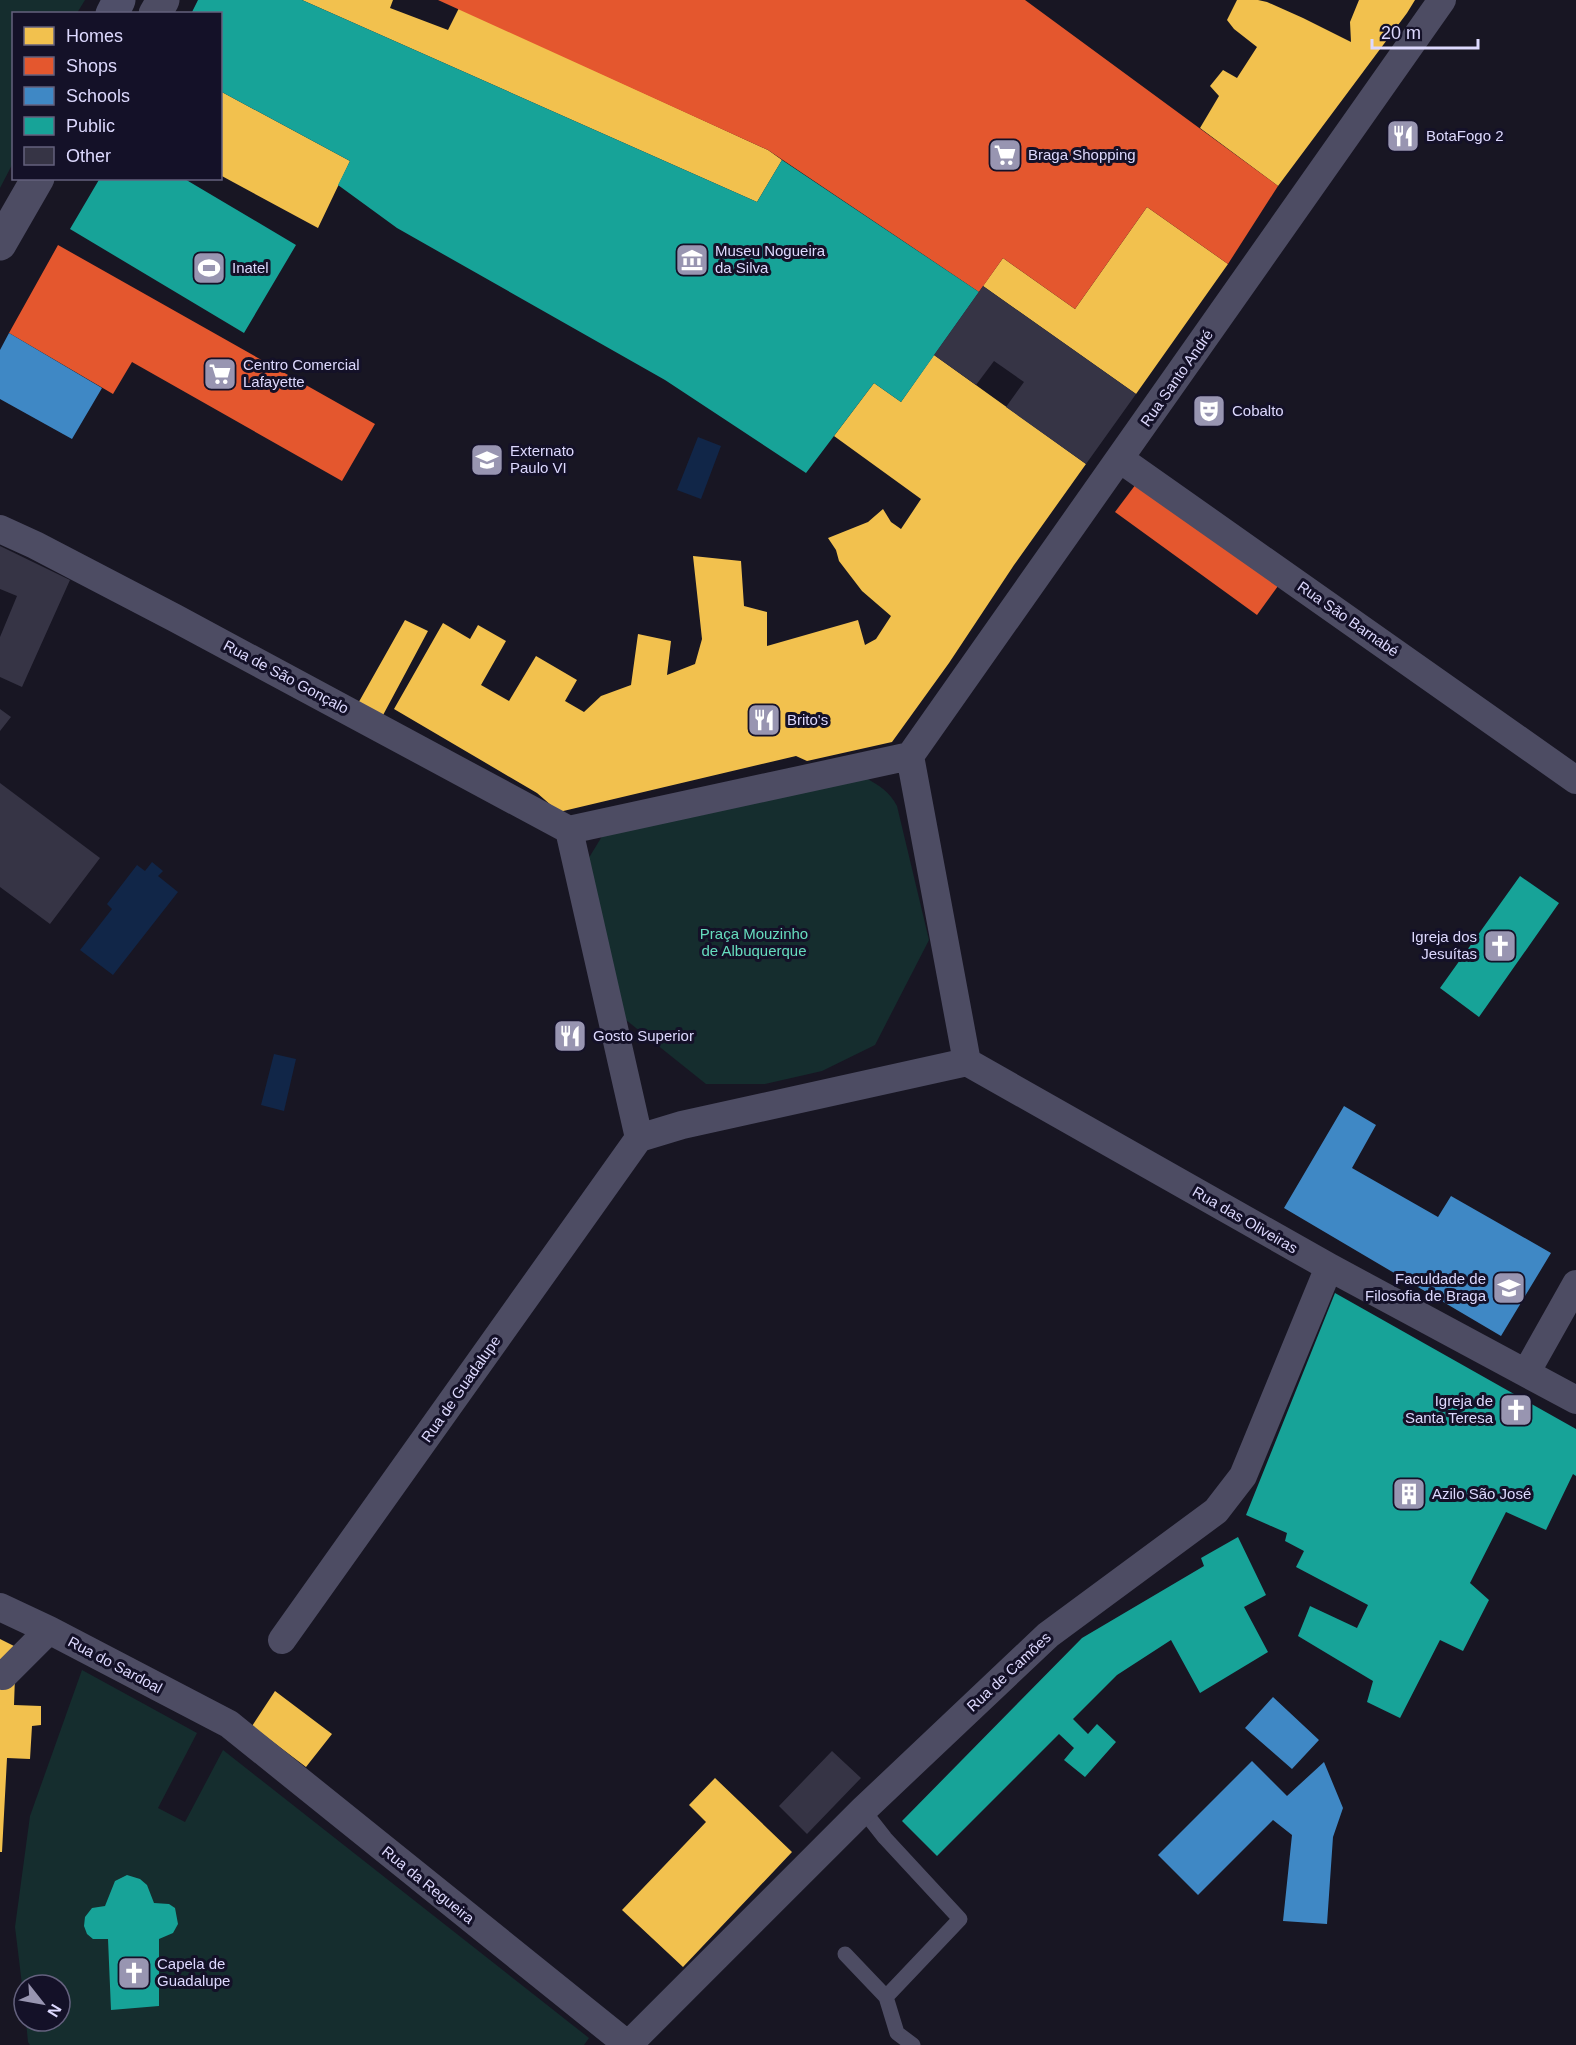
<svg xmlns="http://www.w3.org/2000/svg" width="1576" height="2045" viewBox="0 0 1576 2045" font-family="Helvetica,sans-serif">
<style>
.green{fill:#152d2e}
.water{fill:#112648}
.homes{fill:#f2c14e}
.shops{fill:#e4572e}
.schools{fill:#3f88c5}
.public{fill:#17a398}
.building{fill:#363445}
.lines{fill:none;stroke-linecap:round;stroke-linejoin:round}
.service{stroke:#4d4c63;stroke-width:15}
.minor{stroke:#4d4c63;stroke-width:28}
.tertiary{stroke:#4d4c63;stroke-width:33}
.secondary{stroke:#4f4f69;stroke-width:33}
.labels{text-anchor:middle;stroke-width:6;stroke-linejoin:round;paint-order:stroke}
.poi-label{font-size:15px;fill:#ddd9fe;stroke:#141128;text-anchor:start}
.street-label{font-size:15px;fill:#ddd9fe;stroke:#141128}
.park-label{font-size:15px;fill:#66dcbe;stroke:#141128}
</style>
<rect width="100%" height="100%" fill="#181623"/>
<!-- green -->
<path class="green" d="M 0,0 L 85,0 L 77,13 L 14,14 L 13,163 L 0,188 Z
M 866,778 C 880,786 889,791 897,806 L 929,940 L 875,1045 L 822,1071 L 765,1084 L 706,1084 L 621,1016 L 587,861 L 604,833 Z
M 82,1670 L 197,1733 L 158,1808 L 185,1822 L 223,1750 L 589,2038 L 584,2045 L 30,2045 L 28,2042 L 26,2021 L 60,2021 L 60,1985 L 24,1985 L 24,2001 L 15,1927 L 30,1816 Z"/>
<!-- water -->
<path class="water" d="M 698,437 L 721,446 L 701,499 L 677,490 Z
M 152,862 L 163,871 L 158,876 L 178,892 L 113,975 L 80,950 L 112,909 L 107,904 L 137,865 L 145,871 Z
M 274,1054 L 296,1059 L 284,1111 L 261,1105 Z"/>
<!-- homes -->
<path class="homes" d="M 302,0 L 393,0 L 390,8 L 448,30 L 459,8 L 768,150 L 782,160 L 757,202 Z
M 1237,0 L 1258,0 L 1267,2 L 1303,18 L 1351,42 L 1350,22 L 1359,0 L 1415,0 L 1407,13 L 1278,186 L 1200,128 L 1219,96 L 1210,86 L 1223,70 L 1237,78 L 1257,47 L 1234,29 L 1227,20 Z
M 220,91 L 350,161 L 318,228 L 220,175 Z
M 1147,207 L 1228,264 L 1136,394 L 983,286 L 1003,258 L 1075,309 Z
M 934,355 L 1086,464 L 1014,565 L 949,663 L 892,742 L 807,761 L 796,756 L 559,812 L 537,793 L 394,709 L 443,623 L 470,639 L 478,625 L 506,641 L 481,685 L 509,701 L 536,656 L 577,680 L 565,701 L 584,712 L 601,696 L 631,685 L 638,634 L 671,641 L 667,675 L 695,664 L 702,639 L 693,556 L 741,561 L 744,606 L 767,612 L 767,646 L 858,620 L 865,645 L 876,639 L 891,616 L 862,591 L 839,561 L 836,550 L 828,538 L 868,522 L 883,509 L 891,522 L 901,529 L 921,499 L 834,436 L 874,383 L 901,402 Z
M 405,620 L 428,631 L 382,717 L 356,707 Z
M 0,1639 L 16,1647 L 14,1705 L 41,1706 L 41,1725 L 32,1726 L 30,1759 L 7,1758 L 2,1852 L 0,1852 Z
M 275,1691 L 332,1734 L 306,1767 L 252,1726 Z
M 715,1778 L 792,1852 L 683,1967 L 622,1910 L 706,1822 L 689,1805 Z"/>
<!-- shops -->
<path class="shops" d="M 438,0 L 1025,0 L 1278,186 L 1228,264 L 1147,207 L 1075,309 L 1003,258 L 979,292 L 768,150 Z
M 58,245 L 375,424 L 342,481 L 132,362 L 113,394 L 9,333 Z
M 1136,484 L 1278,586 L 1257,615 L 1115,512 Z"/>
<!-- schools -->
<path class="schools" d="M 9,333 L 102,388 L 72,439 L 0,399 L 0,350 Z
M 1344,1106 L 1376,1125 L 1352,1168 L 1438,1217 L 1451,1196 L 1551,1253 L 1501,1336 L 1284,1208 Z
M 1273,1697 L 1319,1740 L 1292,1769 L 1245,1728 Z
M 1252,1761 L 1287,1796 L 1324,1762 L 1343,1808 L 1333,1837 L 1327,1924 L 1283,1921 L 1292,1835 L 1273,1820 L 1198,1895 L 1158,1855 Z"/>
<!-- public -->
<path class="public" d="M 198,0 L 302,0 L 757,202 L 782,160 L 979,292 L 901,402 L 874,383 L 806,473 L 665,380 L 397,228 L 338,185 L 350,161 L 220,91 L 220,14 L 191,14 Z
M 100,178 L 183,178 L 296,245 L 244,333 L 70,229 Z
M 1520,876 L 1559,903 L 1479,1017 L 1440,988 Z
M 1335,1293 L 1576,1429 L 1576,1476 L 1573,1474 L 1546,1530 L 1506,1512 L 1470,1583 L 1489,1600 L 1463,1651 L 1440,1640 L 1400,1718 L 1367,1702 L 1373,1681 L 1298,1636 L 1310,1606 L 1357,1628 L 1368,1605 L 1296,1567 L 1304,1551 L 1285,1541 L 1287,1533 L 1246,1515 Z
M 1238,1537 L 1266,1595 L 1244,1607 L 1268,1652 L 1200,1693 L 1171,1640 L 1117,1675 L 1073,1719 L 1088,1734 L 1097,1724 L 1116,1742 L 1085,1777 L 1064,1760 L 1074,1748 L 1059,1734 L 937,1856 L 902,1821 L 1082,1638 L 1204,1566 L 1201,1558 Z
M 127,1875 L 140,1879 L 147,1885 L 154,1903 L 169,1904 L 175,1908 L 178,1924 L 173,1933 L 159,1939 L 159,2006 L 111,2010 L 108,1939 L 93,1939 L 87,1934 L 84,1926 L 85,1917 L 92,1908 L 105,1906 L 115,1881 Z"/>
<!-- building -->
<path class="building" d="M 983,286 L 1136,394 L 1086,464 L 1006,407 L 1024,382 L 994,361 L 976,385 L 934,355 Z
M 0,546 L 70,580 L 22,687 L 0,677 L 0,637 L 17,596 L 0,589 Z
M 0,709 L 11,717 L 0,731 Z
M 0,783 L 100,858 L 50,924 L 0,887 Z
M 832,1751 L 861,1778 L 807,1834 L 779,1806 Z"/>
<g class="lines">
<!-- service -->
<path class="service" d="M 863,1810 L 885,1838 L 960,1919 L 886,1997
M 845,1954 L 886,1997 L 897,2033 L 913,2045"/>
<!-- minor -->
<path class="minor" d="M 1120,459 L 1576,780
M 0,529 L 35,545 L 175,618 L 569,830
M 910,756 L 1442,0
M 910,756 L 967,1062
M 569,830 L 910,756
M 569,830 L 639,1138
M 967,1062 L 1329,1267 L 1576,1400
M 639,1138 L 682,1125 L 967,1062
M 1526,1373 L 1576,1284
M 0,1607 L 49,1630 L 229,1724 L 628,2045
M 282,1640 L 639,1138
M 3,1676 L 49,1630
M 628,2045 L 863,1810 L 1048,1635 L 1216,1511 L 1243,1476 L 1329,1267"/>
<!-- tertiary -->
<path class="tertiary" d="M 155,14 L 163,0
M 0,244 L 38,178"/>
<!-- secondary -->
<path class="secondary" d="M 112,14 L 119,0"/>
</g>
<!-- icons -->
<defs>
<symbol id="restaurant-square" viewBox="-11 -11 22 22"><rect x="-9" y="-9" width="18" height="18" rx="4" fill="#9895b1" stroke="#141128"/><path d="M-5-6h1v4h1v-4h1v4h1v-4h1v5L-1.5 .5V6h-2V.5L-5-1ZM5-6V6H3V1.5H1.5Q1.5-4 5-6Z" fill="#fff"/></symbol>
<symbol id="supermarket-square" viewBox="-11 -11 22 22"><rect x="-9" y="-9" width="18" height="18" rx="4" fill="#9895b1" stroke="#141128"/><path d="M-6-5.5h2.5l.6 2H6L4.5 2H-2.5L-4.4-4H-6ZM-1.5 3.2a1.3 1.3 0 1 0 .1 0ZM3 3.2a1.3 1.3 0 1 0 .1 0Z" fill="#fff"/></symbol>
<symbol id="museum-square" viewBox="-11 -11 22 22"><rect x="-9" y="-9" width="18" height="18" rx="4" fill="#9895b1" stroke="#141128"/><path d="M0-6L6-3V-2H-6V-3ZM-5-1h2V3h-2ZM-1-1h2V3h-2ZM3-1h2V3H3ZM-6 4H6V6H-6Z" fill="#fff"/></symbol>
<symbol id="stadium-square" viewBox="-11 -11 22 22"><rect x="-9" y="-9" width="18" height="18" rx="4" fill="#9895b1" stroke="#141128"/><path d="M0-5a6.5 5 0 1 0 0 10a6.5 5 0 1 0 0-10ZM-3.5-1.8h7v3.6h-7Z" fill="#fff"/></symbol>
<symbol id="theatre-square" viewBox="-11 -11 22 22"><rect x="-9" y="-9" width="18" height="18" rx="4" fill="#9895b1" stroke="#141128"/><path d="M-5-5.5Q0-4 5-5.5V0Q5 5 0 6Q-5 5-5 0ZM-3.3-2.5H-1v1.5H-3.3ZM1-2.5H3.3v1.5H1ZM-2.8 1Q0 5.5 2.8 1Z" fill="#fff"/></symbol>
<symbol id="school-square" viewBox="-11 -11 22 22"><rect x="-9" y="-9" width="18" height="18" rx="4" fill="#9895b1" stroke="#141128"/><path d="M0-5L7-2L0 1L-7-2ZM-4 1L0 2.5L4 1V4Q0 6-4 4Z" fill="#fff"/></symbol>
<symbol id="church-square" viewBox="-11 -11 22 22"><rect x="-9" y="-9" width="18" height="18" rx="4" fill="#9895b1" stroke="#141128"/><path d="M-1.2-6h2.4v3.5h3.3v2.4h-3.3V6h-2.4V-.1h-3.3v-2.4h3.3Z" fill="#fff"/></symbol>
<symbol id="university-square" viewBox="-11 -11 22 22"><rect x="-9" y="-9" width="18" height="18" rx="4" fill="#9895b1" stroke="#141128"/><path d="M0-5L7-2L0 1L-7-2ZM-4 1L0 2.5L4 1V4Q0 6-4 4Z" fill="#fff"/></symbol>
<symbol id="building-square" viewBox="-11 -11 22 22"><rect x="-9" y="-9" width="18" height="18" rx="4" fill="#9895b1" stroke="#141128"/><path d="M-4-6H4V6H1V3H-1V6H-4ZM-2.5-4.3h1.7v1.8h-1.7ZM.8-4.3h1.7v1.8H.8ZM-2.5-1h1.7V.8h-1.7ZM.8-1h1.7V.8H.8Z" fill="#fff"/></symbol>
</defs>
<g fill-rule="evenodd">
<use href="#restaurant-square" x="1384" y="117" width="38" height="38"/>
<use href="#supermarket-square" x="986" y="136" width="38" height="38"/>
<use href="#museum-square" x="673" y="241" width="38" height="38"/>
<use href="#stadium-square" x="190" y="249" width="38" height="38"/>
<use href="#supermarket-square" x="201" y="355" width="38" height="38"/>
<use href="#theatre-square" x="1190" y="392" width="38" height="38"/>
<use href="#school-square" x="468" y="441" width="38" height="38"/>
<use href="#restaurant-square" x="745" y="701" width="38" height="38"/>
<use href="#church-square" x="1481" y="927" width="38" height="38"/>
<use href="#restaurant-square" x="551" y="1017" width="38" height="38"/>
<use href="#university-square" x="1490" y="1269" width="38" height="38"/>
<use href="#church-square" x="1497" y="1391" width="38" height="38"/>
<use href="#building-square" x="1390" y="1475" width="38" height="38"/>
<use href="#church-square" x="115" y="1954" width="38" height="38"/>
</g>
<g class="labels">
<!-- poi labels -->
<g class="poi-label">
<text x="1426" y="141">BotaFogo 2</text>
<text x="1028" y="160">Braga Shopping</text>
<text x="715" y="256">Museu Nogueira<tspan x="715" dy="17">da Silva</tspan></text>
<text x="232" y="273">Inatel</text>
<text x="243" y="370">Centro Comercial<tspan x="243" dy="17">Lafayette</tspan></text>
<text x="1232" y="416">Cobalto</text>
<text x="510" y="456">Externato<tspan x="510" dy="17">Paulo VI</tspan></text>
<text x="787" y="725">Brito's</text>
<text x="1477" y="942" text-anchor="end">Igreja dos<tspan x="1477" dy="17">Jesuítas</tspan></text>
<text x="593" y="1041">Gosto Superior</text>
<text x="1486" y="1284" text-anchor="end">Faculdade de<tspan x="1486" dy="17">Filosofia de Braga</tspan></text>
<text x="1493" y="1406" text-anchor="end">Igreja de<tspan x="1493" dy="17">Santa Teresa</tspan></text>
<text x="1432" y="1499">Azilo São José</text>
<text x="157" y="1969">Capela de<tspan x="157" dy="17">Guadalupe</tspan></text>
</g>
<!-- street labels -->
<g class="street-label">
<text transform="translate(1177 378) rotate(-55)" y="5">Rua Santo André</text>
<text transform="translate(1348 619) rotate(35)" y="5">Rua São Barnabé</text>
<text transform="translate(286 677) rotate(28)" y="5">Rua de São Gonçalo</text>
<text transform="translate(1245 1220) rotate(30)" y="5">Rua das Oliveiras</text>
<text transform="translate(461 1389) rotate(-55)" y="5">Rua de Guadalupe</text>
<text transform="translate(115 1665) rotate(28)" y="5">Rua do Sardoal</text>
<text transform="translate(1009 1672) rotate(-43)" y="5">Rua de Camões</text>
<text transform="translate(428 1885) rotate(39)" y="5">Rua da Regueira</text>
</g>
<!-- park labels -->
<g class="park-label">
<text x="754" y="939">Praça Mouzinho<tspan x="754" dy="17">de Albuquerque</tspan></text>
</g>
</g>
<!-- legend -->
<rect x="12" y="12" width="210" height="168" fill="#141128" stroke="#64617e" stroke-width="1.5"/>
<rect x="24" y="27" width="30" height="18" fill="#f2c14e" stroke="#64617e" stroke-width="1.5"/>
<text x="66" y="42" font-size="18" fill="#ddd9fe">Homes</text>
<rect x="24" y="57" width="30" height="18" fill="#e4572e" stroke="#64617e" stroke-width="1.5"/>
<text x="66" y="72" font-size="18" fill="#ddd9fe">Shops</text>
<rect x="24" y="87" width="30" height="18" fill="#3f88c5" stroke="#64617e" stroke-width="1.5"/>
<text x="66" y="102" font-size="18" fill="#ddd9fe">Schools</text>
<rect x="24" y="117" width="30" height="18" fill="#17a398" stroke="#64617e" stroke-width="1.5"/>
<text x="66" y="132" font-size="18" fill="#ddd9fe">Public</text>
<rect x="24" y="147" width="30" height="18" fill="#363445" stroke="#64617e" stroke-width="1.5"/>
<text x="66" y="162" font-size="18" fill="#ddd9fe">Other</text>
<!-- north arrow -->
<g transform="translate(42 2003) rotate(121)"><circle r="28" fill="#141128" stroke="#64617e" stroke-width="1.5"/>
<path d="M0-4.5L10 22L0 15L-10 22Z" fill="#9895b1"/>
<text y="-9" font-size="16" font-weight="bold" text-anchor="middle" fill="#ddd9fe">N</text>
</g>
<!-- scale -->
<path d="M1372 39v9h106v-9" fill="none" stroke="#ddd9fe" stroke-width="3"/>
<text x="1381" y="39" font-size="18" fill="#ddd9fe" stroke="#141128" stroke-width="4.5" paint-order="stroke">20 m</text>
</svg>
